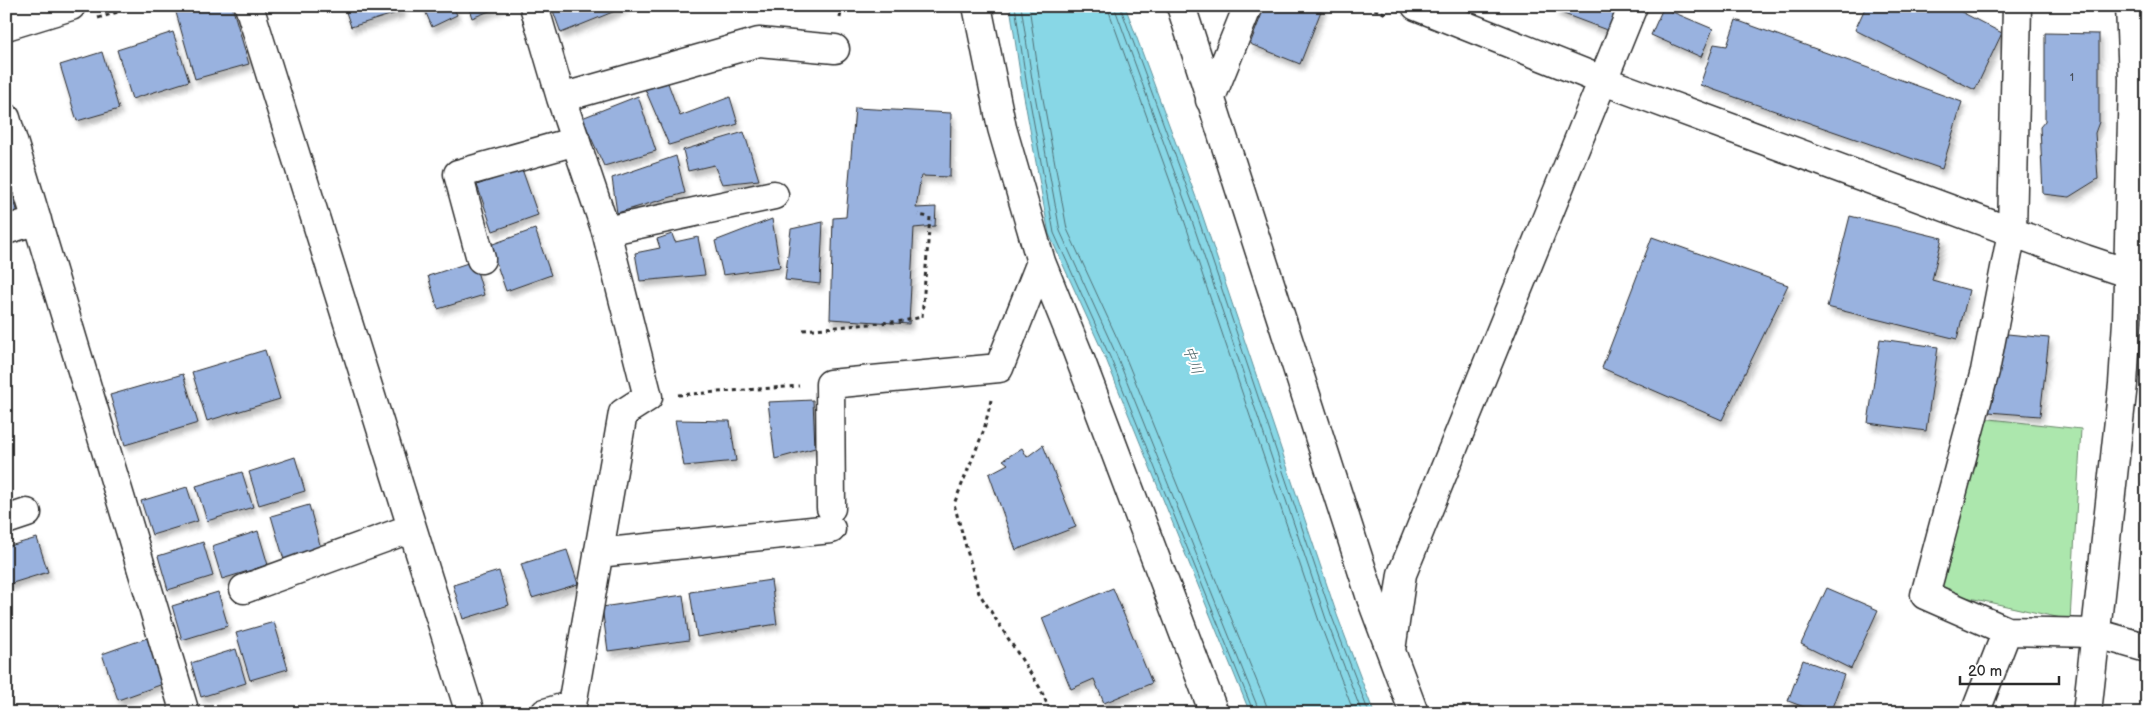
<svg xmlns="http://www.w3.org/2000/svg" width="2153" height="719" viewBox="0 0 2153 719" font-family="'Balsamiq Sans','Klee One',sans-serif">
<style>
.green{fill:#ace7ad;stroke:#6c896c}
.water{fill:#88d7e6;stroke:#63929b}
.lines{fill:none;stroke-linecap:round;stroke-linejoin:round}
.shore{stroke:#507076;stroke-width:1}
.building{fill:#99b2df;stroke:#2b2b2b;filter:url(#shadow)}
.minor-casing{stroke:#2b2b2b;stroke-width:31}
.path{stroke:#2b2b2b;stroke-width:3;stroke-dasharray:4 4;stroke-linecap:butt}
.minor{stroke:#fff;stroke-width:28}
.labels{text-anchor:middle;stroke-width:4;stroke-linejoin:round;paint-order:stroke}
.number-label{font-size:11px;fill:#464d58}
.water-label{font-size:15px;font-style:italic;fill:#475f63;stroke:#fff}
</style>
<defs>
<filter id="shadow"><feDropShadow dx="3" dy="5.5" stdDeviation="2.5" flood-color="#0004"/></filter>
</defs>
<rect width="100%" height="100%" fill="#fff"/>
<filter id="ink" filterUnits="userSpaceOnUse"><feTurbulence type="fractalNoise" baseFrequency=".02" numOctaves="2"/><feDisplacementMap in="SourceGraphic" scale="10" xChannelSelector="R" yChannelSelector="G"/><feConvolveMatrix kernelMatrix="1 2 1 2 8 2 1 2 1" color-interpolation-filters="sRGB"/></filter>
<g filter="url(#ink)">
<!-- green -->
<path class="green" d="M 1981,418 L 2081,429 L 2070,620 L 1938,591 Z"/>
<!-- water -->
<path class="water" d="M 1010,6 L 1125,6 L 1201,211 L 1337,615 L 1374,713 L 1250,713 L 1106,359 L 1049,234 L 1021,80 Z"/>
<g class="lines">
<!-- shore -->
<path class="shore" d="M 1015,6 L 1026,80 L 1054,233 L 1110,357 L 1254,713
M 1021,6 L 1032,79 L 1060,231 L 1116,354 L 1260,713
M 1029,6 L 1039,77 L 1067,229 L 1123,351 L 1266,704 L 1268,713
M 1107,6 L 1183,217 L 1319,621 L 1354,713
M 1114,6 L 1190,215 L 1326,619 L 1362,713
M 1120,6 L 1196,212 L 1332,617 L 1369,713"/>
</g>
<!-- building -->
<path class="building" d="M 186,6 L 232,6 L 249,64 L 195,79 L 175,9 Z
M 344,6 L 401,6 L 403,11 L 351,27 Z
M 423,6 L 453,6 L 457,15 L 432,27 Z
M 468,6 L 502,6 L 472,18 Z
M 558,6 L 625,6 L 625,7 L 561,33 L 552,8 Z
M 1265,6 L 1323,6 L 1300,64 L 1250,44 Z
M 1557,6 L 1621,6 L 1612,32 L 1556,11 Z
M 1866,6 L 1950,6 L 2002,33 L 1975,90 L 1855,30 Z
M 1663,8 L 1713,29 L 1701,57 L 1651,35 Z
M 1736,20 L 1962,102 L 1942,169 L 1700,85 L 1714,44 L 1727,46 Z
M 173,32 L 189,81 L 132,99 L 117,50 Z
M 2045,33 L 2099,34 L 2099,122 L 2095,133 L 2098,179 L 2069,197 L 2043,194 L 2040,127 L 2045,121 Z
M 102,52 L 119,109 L 77,121 L 60,65 Z
M 668,83 L 680,116 L 730,97 L 738,124 L 669,145 L 645,89 Z
M 638,96 L 656,151 L 604,166 L 582,118 Z
M 855,108 L 951,113 L 950,177 L 921,176 L 916,208 L 936,207 L 935,226 L 914,228 L 909,324 L 830,319 L 833,218 L 846,217 Z
M 744,132 L 759,180 L 722,184 L 714,165 L 688,171 L 683,150 Z
M 676,156 L 685,193 L 617,213 L 612,178 Z
M 522,169 L 538,215 L 493,231 L 477,185 Z
M 6,174 L 18,213 L 6,217 Z
M 1850,216 L 1942,238 L 1932,280 L 1969,290 L 1957,339 L 1827,307 Z
M 772,219 L 780,267 L 723,275 L 715,241 Z
M 823,222 L 820,284 L 785,280 L 791,229 Z
M 535,229 L 551,275 L 506,291 L 490,245 Z
M 672,234 L 675,242 L 698,237 L 705,275 L 640,281 L 635,253 L 660,248 L 657,239 Z
M 1652,237 L 1788,285 L 1722,420 L 1602,368 Z
M 474,261 L 484,295 L 438,309 L 428,276 Z
M 1997,333 L 2049,338 L 2040,416 L 1988,412 Z
M 1880,339 L 1938,347 L 1926,431 L 1868,423 Z
M 265,350 L 280,399 L 207,421 L 192,372 Z
M 183,374 L 198,423 L 125,445 L 110,395 Z
M 813,400 L 815,448 L 775,459 L 768,402 Z
M 675,420 L 730,421 L 736,461 L 684,466 Z
M 1043,445 L 1076,527 L 1016,550 L 989,474 L 1008,464 L 1003,460 L 1022,448 L 1027,457 Z
M 295,457 L 305,491 L 259,505 L 249,472 Z
M 242,472 L 253,507 L 207,521 L 196,486 Z
M 187,487 L 198,521 L 152,535 L 141,501 Z
M 309,505 L 322,552 L 285,563 L 271,516 Z
M 258,531 L 268,565 L 222,579 L 212,546 Z
M 37,538 L 48,572 L 6,585 L 6,547 Z
M 203,542 L 213,576 L 168,590 L 158,556 Z
M 567,550 L 578,584 L 532,598 L 521,564 Z
M 499,571 L 509,605 L 463,619 L 453,585 Z
M 771,580 L 777,624 L 697,637 L 690,592 Z
M 1113,588 L 1152,683 L 1104,703 L 1094,679 L 1071,689 L 1042,618 Z
M 1827,588 L 1878,610 L 1851,669 L 1801,644 Z
M 218,592 L 228,626 L 182,640 L 172,606 Z
M 683,595 L 689,640 L 608,651 L 602,607 Z
M 274,622 L 288,669 L 250,680 L 236,633 Z
M 147,638 L 163,684 L 118,700 L 102,654 Z
M 236,649 L 246,683 L 201,697 L 191,663 Z
M 1803,660 L 1844,675 L 1830,713 L 1820,713 L 1788,701 Z"/>
<g class="lines">
<defs>
<path id="minor" d="M 249,6 L 470,713
M 534,6 L 561,98 L 606,231 L 648,397 L 623,413 L 572,705 L 545,713
M 977,6 L 1002,128 L 1041,262 L 1077,351 L 1214,713
M 1181,6 L 1371,598 L 1414,713
M 1416,6 L 1604,81 L 2085,259 L 2127,273 L 2147,275
M 6,26 L 71,6
M 561,98 L 759,42 L 835,49
M 1210,100 L 1248,6
M 6,118 L 185,713
M 6,230 L 37,220
M 606,231 L 774,195
M 481,259 L 458,174 L 576,141
M 831,508 L 830,384 L 999,368 L 1041,262
M 6,520 L 27,513
M 598,553 L 831,529
M 244,589 L 412,528
M 2007,631 L 1925,595 L 1985,371 L 2012,232 L 2017,6
M 1391,650 L 1402,574 L 1633,6
M 1975,713 L 2007,631 L 2095,633 L 2147,648
M 2087,713 L 2123,384 L 2127,321 L 2133,80 L 2130,6"/>
</defs>
<!-- minor casing -->
<use href="#minor" class="minor-casing"/>
<!-- path -->
<path class="path" d="M 1367,6 L 1386,14
M 98,18 L 138,6
M 840,18 L 842,6
M 803,330 L 903,321 L 922,317 L 930,217 L 918,215
M 678,395 L 799,386
M 991,400 L 984,430 L 954,504 L 979,593 L 1040,688 L 1051,713"/>
<!-- minor -->
<use href="#minor" class="minor"/>
</g>
</g>
<g class="labels">
<!-- number labels -->
<g class="number-label">
<text x="2072" y="81">1</text>
</g>
<!-- water labels -->
<g class="water-label">
<text transform="translate(1193 360) rotate(69)" y="5">中川</text>
</g>
</g>
<!-- margin -->
<rect width="2153" height="719" fill="none" stroke="#fff" stroke-width="25"/>
<rect x="12" y="12" width="2128" height="694" fill="none" stroke="#2b2b2b" stroke-width="2" filter="url(#ink)"/>
<!-- scale -->
<path d="M1960 676v8h99v-8" fill="none" stroke="#2b2b2b" stroke-width="2.5"/>
<text x="1968" y="676" font-size="15" fill="#2b2b2b" stroke="#ffffff" stroke-width="4" paint-order="stroke">20 m</text>
</svg>
